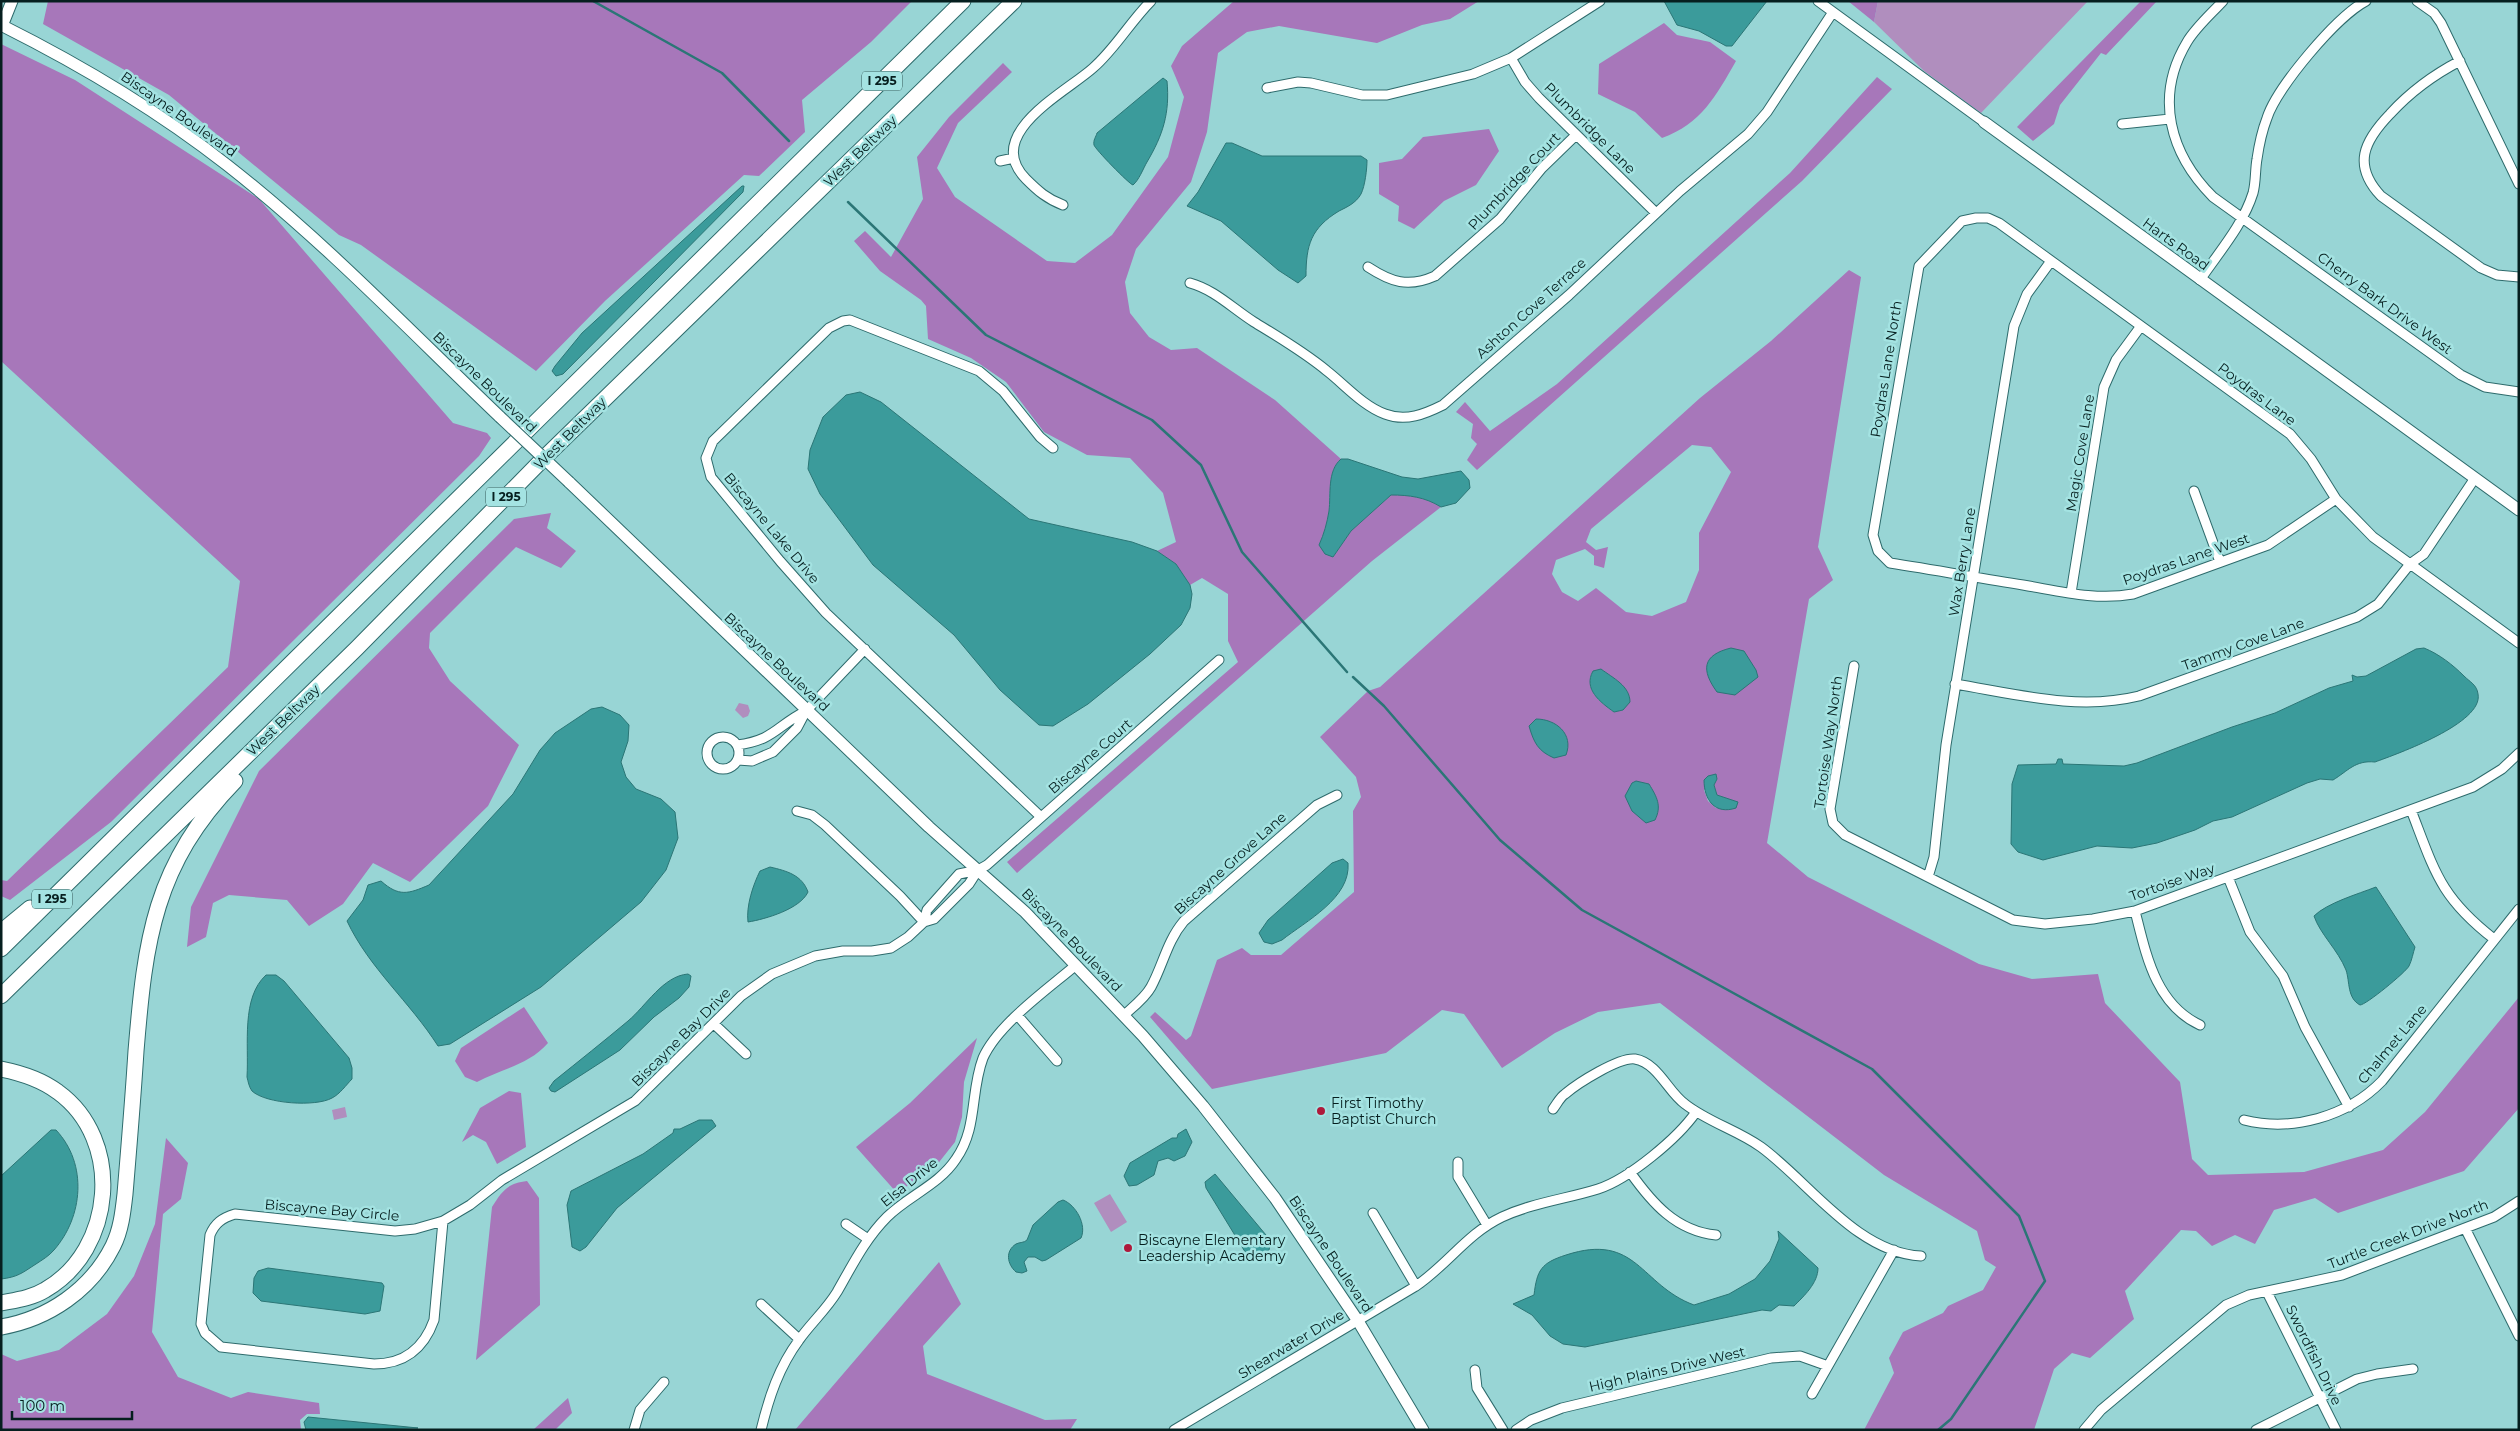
<svg xmlns="http://www.w3.org/2000/svg" width="2520" height="1431" viewBox="0 0 2520 1431" font-family="Montserrat,sans-serif">
<style>
.green{fill:#b08ebe}
.forest{fill:#a777ba;fill-rule:evenodd}
.water{fill:#3b9b9b;stroke:#2b7676}
.lines{fill:none;stroke-linecap:round;stroke-linejoin:round}
.stream{stroke:#2b7676;stroke-width:2.5}
.street-casing{stroke:#2e6b6c;stroke-width:11}
.secondary-casing{stroke:#2e6b6c;stroke-width:13}
.highway-casing{stroke:#2e6b6c;stroke-width:17}
.street{stroke:#fff;stroke-width:9}
.secondary{stroke:#fff;stroke-width:11}
.highway{stroke:#fff;stroke-width:15}
.secondary-bridge-casing{stroke:#2e6b6c;stroke-width:13;stroke-linecap:butt}
.secondary-bridge{stroke:#fff;stroke-width:11}
.poi-dot{fill:#ae193b;stroke:#a4e3e2;stroke-width:2}
.labels{text-anchor:middle;stroke-width:5;stroke-linejoin:round;paint-order:stroke}
.shield{fill:#a4e3e2;stroke:#355a5a;stroke-width:1}
.shield-label{font-size:12px;font-weight:bold;fill:#061f1f}
.street-label{font-size:14px;fill:#061f1f;stroke:#a4e3e2}
.poi-label{font-size:14px;fill:#061f1f;stroke:#a4e3e2;text-anchor:start}
</style>
<rect width="100%" height="100%" fill="#98d5d5"/>
<!-- green -->
<path class="green" d="M 1878,1 L 2088,1 L 1981,113 L 1924,71 L 1874,22 Z
M 739,703 L 748,705 L 750,711 L 748,716 L 743,718 L 735,710 Z
M 345,1107 L 347,1117 L 334,1120 L 332,1110 Z
M 1110,1194 L 1127,1222 L 1111,1232 L 1094,1203 Z"/>
<!-- forest -->
<path class="forest" d="M 48,1 L 912,1 L 871,42 L 802,100 L 805,132 L 759,176 L 744,175 L 605,301 L 536,371 L 361,245 L 339,235 L 169,95 L 43,24 Z
M 1234,1 L 1479,1 L 1450,19 L 1422,25 L 1377,43 L 1279,26 L 1247,32 L 1218,53 L 1207,132 L 1191,182 L 1136,249 L 1125,282 L 1130,313 L 1149,337 L 1171,350 L 1197,348 L 1275,400 L 1341,459 C 1327,471 1331,494 1329,511 C 1327,523 1324,534 1319,545 L 1333,557 L 1351,531 L 1391,495 C 1410,495 1425,497 1441,507 L 1372,561 L 1017,873 L 1007,862 L 1238,662 L 1228,641 L 1228,594 L 1202,578 L 1190,585 L 1176,564 L 1157,551 L 1176,542 L 1163,493 L 1130,458 L 1087,455 L 1044,432 L 1006,382 L 971,358 L 928,339 L 926,306 L 921,300 L 880,271 L 854,241 L 865,231 L 891,257 L 923,199 L 917,157 L 949,117 L 1003,63 L 1012,72 L 958,123 L 937,168 L 955,197 L 1047,261 L 1075,263 L 1112,235 L 1168,157 L 1184,97 L 1171,66 L 1182,46 Z
M 1848,1 L 1878,1 L 1874,22 Z
M 2141,1 L 2157,1 L 2106,55 L 2101,53 L 2060,105 L 2054,124 L 2033,141 L 2017,127 Z
M 1664,23 L 1677,35 L 1710,42 L 1736,61 C 1716,96 1701,124 1662,138 L 1635,112 L 1598,94 L 1599,64 Z
M 1,44 L 75,80 L 259,199 L 453,423 L 487,433 L 491,438 L 479,456 L 111,822 L 10,900 L 1,896 L 1,880 L 7,881 L 228,667 L 240,581 L 1,361 Z
M 1877,77 L 1892,89 L 1802,181 L 1477,470 L 1467,460 L 1477,444 L 1471,438 L 1473,424 L 1456,412 L 1465,402 L 1490,431 L 1557,384 L 1790,173 Z
M 1489,129 L 1499,151 L 1476,185 L 1444,201 L 1414,229 L 1398,221 L 1399,206 L 1379,194 L 1379,163 L 1402,159 L 1423,137 Z
M 1849,270 L 1861,277 L 1818,547 L 1833,580 L 1809,599 L 1767,843 L 1808,877 L 1979,964 L 2032,979 L 2098,974 L 2105,1003 L 2180,1082 L 2192,1159 L 2208,1175 L 2304,1172 L 2383,1150 L 2425,1112 L 2519,997 L 2519,1108 L 2464,1171 L 2338,1213 L 2315,1198 L 2274,1210 L 2255,1244 L 2235,1235 L 2212,1246 L 2196,1231 L 2181,1230 L 2125,1291 L 2134,1319 L 2090,1358 L 2072,1353 L 2054,1369 L 2034,1430 L 1864,1430 L 1894,1373 L 1889,1358 L 1903,1332 L 1943,1313 L 1948,1306 L 1983,1290 L 1996,1267 L 1985,1260 L 1977,1231 L 1884,1175 L 1660,1003 L 1598,1012 L 1555,1033 L 1502,1068 L 1464,1014 L 1442,1010 L 1386,1053 L 1212,1089 L 1150,1017 L 1155,1012 L 1186,1040 L 1191,1036 L 1217,960 L 1242,948 L 1251,955 L 1281,955 L 1354,892 L 1353,811 L 1361,797 L 1356,777 L 1320,737 L 1368,691 L 1380,687 L 1700,398 L 1771,341 ZM 1692,445 L 1711,447 L 1731,472 L 1699,533 L 1699,570 L 1686,602 L 1652,616 L 1626,612 L 1596,588 L 1578,601 L 1562,592 L 1552,574 L 1556,560 L 1585,549 L 1594,556 L 1594,565 L 1604,568 L 1608,547 L 1596,550 L 1586,542 L 1591,529 ZM 1593,671 L 1623,710 L 1614,712 C 1600,702 1583,689 1593,671 ZM 1717,779 L 1714,785 L 1717,795 L 1727,799 L 1716,808 L 1708,801 L 1704,790 Z
M 551,513 L 547,528 L 576,551 L 561,568 L 516,547 L 430,633 L 429,648 L 450,681 L 519,745 L 488,806 L 410,882 L 373,863 L 343,904 L 309,926 L 287,900 L 229,895 L 213,903 L 206,937 L 187,947 L 191,907 L 259,771 L 514,519 Z
M 524,1007 L 548,1043 C 529,1065 501,1069 477,1082 L 465,1077 L 455,1061 L 461,1048 Z
M 977,1038 L 964,1082 L 962,1117 L 955,1142 L 936,1166 L 897,1193 L 856,1147 L 910,1103 Z
M 509,1091 L 521,1093 L 526,1147 L 497,1164 L 486,1142 L 473,1135 L 462,1142 L 480,1108 Z
M 166,1138 L 188,1163 L 181,1199 L 163,1214 L 152,1332 L 178,1377 L 231,1398 L 248,1392 L 319,1403 L 320,1414 L 307,1414 L 300,1420 L 301,1430 L 1,1430 L 1,1354 L 17,1361 L 59,1350 L 107,1314 L 134,1276 L 155,1224 Z
M 527,1181 L 539,1198 L 540,1305 L 476,1360 L 492,1207 C 502,1191 508,1183 527,1181 Z
M 939,1262 L 961,1304 L 923,1346 L 927,1374 L 1045,1420 L 1077,1419 L 1070,1430 L 795,1430 Z
M 568,1398 L 572,1413 L 555,1430 L 533,1430 Z"/>
<!-- water -->
<path class="water" d="M 1664,1 L 1767,1 L 1732,46 L 1726,46 L 1699,31 L 1677,25 Z
M 1163,78 L 1167,81 C 1170,113 1163,135 1147,162 C 1143,169 1139,180 1133,185 C 1129,184 1095,149 1094,145 C 1093,140 1096,137 1097,133 Z
M 1226,143 L 1232,143 L 1262,156 L 1361,156 L 1367,160 C 1367,169 1365,186 1361,194 C 1356,203 1347,207 1339,211 C 1311,228 1306,245 1306,276 L 1298,283 L 1278,270 L 1221,221 L 1187,206 L 1198,192 Z
M 742,186 L 744,186 L 743,192 L 563,374 L 556,376 L 552,371 L 555,366 L 582,333 Z
M 860,392 L 881,402 L 1029,519 L 1132,542 L 1157,551 L 1176,564 L 1190,585 L 1192,594 L 1190,608 L 1181,625 L 1150,654 L 1088,704 L 1053,726 L 1039,725 L 1000,690 L 954,635 L 873,565 L 820,494 L 808,469 L 810,450 L 823,417 L 846,395 Z
M 1341,459 L 1348,459 L 1402,477 L 1418,479 L 1461,471 L 1469,480 L 1470,488 L 1456,503 L 1441,507 C 1425,497 1409,495 1391,495 L 1351,531 L 1333,557 L 1325,554 L 1319,545 C 1324,534 1327,523 1329,511 C 1331,494 1327,471 1341,459 Z
M 1731,648 L 1744,651 L 1756,670 L 1758,677 L 1735,695 L 1717,692 C 1701,670 1702,655 1731,648 Z
M 2424,648 C 2439,654 2453,665 2464,676 C 2470,682 2477,685 2478,694 C 2484,723 2397,754 2375,762 C 2355,760 2348,771 2333,780 L 2320,779 L 2307,783 L 2232,817 L 2213,821 L 2195,830 L 2157,843 L 2132,848 L 2097,846 L 2043,860 L 2018,852 L 2011,844 L 2012,784 L 2018,765 L 2056,764 L 2058,759 L 2062,759 L 2063,764 L 2124,766 L 2137,763 L 2232,727 L 2275,713 L 2329,688 L 2353,681 L 2352,675 L 2357,677 L 2366,676 L 2416,649 Z
M 1601,669 C 1613,678 1630,686 1630,702 L 1623,710 L 1614,712 C 1600,702 1583,689 1593,671 Z
M 602,707 L 620,715 L 629,725 L 628,741 L 621,762 L 626,777 L 636,789 L 661,799 L 675,812 L 678,838 L 666,870 L 641,902 L 541,987 L 450,1044 L 438,1046 C 410,1002 369,968 347,921 L 363,900 L 368,885 L 381,881 C 399,897 408,894 429,885 L 513,794 L 540,750 L 555,733 L 591,709 Z
M 1536,719 C 1556,719 1574,734 1566,755 L 1554,758 C 1538,751 1534,743 1529,726 Z
M 1716,774 L 1717,779 L 1714,785 L 1717,795 L 1738,802 L 1736,808 C 1715,815 1704,800 1704,780 L 1708,776 Z
M 1636,781 L 1649,784 C 1657,797 1662,806 1655,820 L 1646,823 L 1632,811 L 1625,796 L 1632,783 Z
M 1343,859 L 1348,863 C 1351,898 1306,921 1282,940 L 1272,944 L 1264,942 L 1259,933 L 1268,920 L 1332,863 Z
M 770,867 C 787,871 802,875 808,892 C 800,909 766,919 748,922 C 746,906 753,885 760,871 Z
M 2376,887 L 2415,947 C 2413,953 2412,960 2409,966 C 2406,972 2366,1005 2360,1005 C 2347,998 2350,982 2346,970 C 2338,950 2320,934 2314,916 C 2327,903 2358,894 2376,887 Z
M 688,974 L 691,976 L 689,987 L 679,998 L 654,1017 L 620,1050 L 555,1092 L 551,1091 L 549,1088 L 554,1081 C 579,1061 604,1041 628,1021 C 646,1006 663,976 688,974 Z
M 266,975 L 276,975 L 284,981 L 349,1058 L 352,1068 L 352,1079 C 346,1085 340,1094 332,1098 C 316,1107 266,1104 252,1091 C 249,1087 248,1081 247,1077 C 249,1044 241,998 266,975 Z
M 699,1120 L 712,1120 L 716,1126 L 617,1208 L 586,1247 L 580,1251 L 572,1247 L 567,1205 L 571,1191 L 643,1154 L 673,1133 L 674,1129 L 680,1129 Z
M 1186,1129 L 1192,1142 L 1185,1156 L 1174,1161 L 1168,1158 L 1158,1161 L 1154,1175 L 1137,1185 L 1129,1186 L 1124,1176 L 1130,1163 L 1172,1138 L 1177,1138 L 1178,1134 Z
M 51,1130 L 56,1130 C 88,1164 83,1217 54,1250 C 49,1256 42,1260 36,1264 C 22,1273 18,1277 1,1279 L 1,1176 Z
M 1215,1174 L 1271,1241 L 1269,1250 L 1259,1258 L 1252,1259 L 1247,1255 L 1206,1188 L 1205,1182 Z
M 1063,1200 C 1076,1205 1087,1225 1081,1238 L 1046,1260 L 1042,1261 L 1035,1257 L 1028,1257 L 1024,1262 L 1027,1271 L 1022,1273 L 1016,1272 C 1007,1264 1005,1251 1016,1244 C 1020,1242 1024,1243 1027,1240 L 1033,1225 L 1058,1202 Z
M 1778,1231 L 1818,1268 C 1818,1283 1804,1296 1794,1306 L 1779,1305 L 1771,1311 L 1762,1310 L 1585,1347 L 1563,1344 L 1550,1336 L 1532,1315 L 1513,1304 L 1534,1295 C 1537,1270 1541,1263 1566,1255 C 1637,1232 1640,1285 1694,1305 L 1729,1294 L 1755,1279 L 1770,1261 L 1779,1239 Z
M 268,1268 L 382,1283 L 384,1286 L 380,1311 L 365,1314 L 261,1301 L 253,1293 L 254,1278 L 258,1271 Z
M 308,1417 L 418,1428 L 306,1430 L 304,1422 Z"/>
<g class="lines">
<!-- stream -->
<path class="stream" d="M 593,1 L 722,73 L 789,141
M 848,202 L 986,335 L 1152,420 L 1201,465 L 1242,552 L 1347,672
M 1353,677 L 1384,706 L 1500,840 L 1582,910 L 1872,1069 L 2019,1216 L 2045,1281 L 1951,1419 L 1938,1430"/>
<defs>
<path id="street" d="M 1818,1 L 1984,122
M 2223,1 C 2211,14 2196,27 2187,42 C 2154,97 2170,154 2213,197 L 2461,375 L 2485,387 L 2519,392
M 2417,1 L 2434,13 L 2441,23 L 2519,184
M 1511,58 L 1525,82 L 1539,98 L 1656,213
M 2460,61 C 2433,75 2411,91 2390,114 C 2364,141 2352,165 2381,196 L 2481,268 L 2497,275 L 2519,277
M 1267,88 L 1298,82 L 1311,83 L 1362,95 L 1387,95 L 1473,74 L 1511,58 L 1600,1
M 2122,124 L 2170,119
M 1000,161 L 1014,158
M 1063,205 C 1047,199 1038,191 1026,179 C 982,134 1065,93 1093,68 C 1115,49 1130,22 1151,1
M 1368,267 C 1391,282 1408,288 1435,276 L 1500,219 L 1542,168 L 1576,135
M 2200,280 C 2219,252 2243,225 2253,193 C 2256,182 2255,170 2257,159 C 2259,145 2262,131 2267,118 C 2277,87 2337,16 2366,1
M 1190,283 C 1215,290 1232,308 1254,322 C 1280,338 1304,352 1327,371 C 1345,385 1363,406 1385,414 C 1406,422 1425,414 1443,405 L 1569,295 L 1680,191 L 1748,134 L 1767,112 L 1833,12
M 2194,491 L 2220,562
M 2336,499 L 2268,545 L 2133,594 C 2096,601 2059,591 2023,585 C 1979,578 1935,570 1890,563 L 1878,551 L 1873,535 L 1919,266 L 1962,221 L 1976,218 L 1988,218 L 1999,223 L 2290,434 L 2311,459 L 2336,499 L 2373,537 L 2519,643
M 2071,593 L 2104,387 L 2116,360 L 2141,326
M 1854,666 L 1830,809 L 1833,823 L 1845,835 L 2013,920 L 2045,924 L 2093,919 L 2135,911 L 2473,787 L 2502,769 L 2519,753
M 1955,684 C 2016,694 2078,711 2139,696 L 2357,617 L 2378,604 L 2410,564 L 2424,554 L 2475,478
M707 753a16 16 0 1 1 32 0a16 16 0 1 1-32 0Z
M 737,745 C 775,740 776,726 806,711
M 738,760 L 752,761 L 773,752 L 797,728 L 806,711 L 865,649
M 2411,810 C 2435,872 2440,897 2494,939
M 797,811 L 812,815 L 825,825 L 900,896 L 924,922
M 1041,817 L 826,613 L 780,561 L 711,477 L 706,458 L 713,441 L 829,328 L 843,321 L 850,320 L 979,371 L 1003,391 L 1040,437 L 1053,448
M 1928,877 L 1934,857 L 1946,745 L 2014,326 L 2027,294 L 2051,261
M 2228,877 L 2250,932 L 2283,976 L 2305,1027 L 2349,1107
M 2135,911 C 2146,954 2155,1004 2200,1025
M 924,922 L 927,910 L 959,874 L 978,870 L 987,865 L 1219,660
M 1124,1015 C 1133,1007 1145,998 1151,987 C 1163,965 1167,941 1184,921 L 1317,805 L 1337,795
M 1018,1016 L 1057,1061
M 714,1024 L 746,1054
M 1553,1109 C 1557,1104 1560,1097 1565,1094 C 1578,1083 1619,1057 1635,1059 C 1658,1063 1668,1092 1685,1104 C 1708,1122 1737,1130 1761,1147 C 1809,1182 1857,1253 1921,1256
M 2244,1120 C 2292,1132 2347,1117 2382,1081 L 2519,909
M 1458,1162 L 1458,1177 L 1487,1225
M 1630,1172 C 1652,1203 1676,1231 1716,1235
M 1373,1213 L 1416,1286
M 443,1221 L 434,1320 C 424,1348 405,1364 374,1364 L 221,1347 L 205,1333 L 201,1324 L 210,1235 C 215,1223 222,1218 235,1214 L 395,1231 L 415,1229 L 443,1221 L 470,1205 L 502,1180 L 635,1101 L 741,996 L 772,974 L 815,956 L 843,951 L 872,951 L 891,948 L 908,937 L 924,922 L 934,919 L 969,884 L 978,870
M 846,1224 L 868,1239
M 2465,1228 L 2519,1336
M 2267,1292 L 2336,1430
M 761,1304 L 799,1339
M 1475,1370 L 1477,1388 L 1503,1430
M 1812,1394 L 1894,1250
M 634,1430 L 640,1410 L 664,1382
M 761,1430 C 769,1397 779,1367 799,1340 C 811,1323 826,1310 837,1292 C 852,1266 865,1239 887,1217 C 908,1196 939,1185 956,1159 C 978,1128 970,1092 983,1058 C 998,1024 1048,989 1076,965
M 1174,1430 L 1416,1286 C 1447,1265 1468,1233 1502,1217 C 1532,1203 1566,1199 1598,1189 C 1629,1179 1678,1138 1696,1112
M 1516,1430 L 1531,1420 L 1562,1408 L 1771,1358 L 1800,1356 L 1828,1366
M 2084,1430 L 2101,1410 L 2226,1305 L 2249,1295 L 2342,1275 L 2494,1217 L 2519,1201
M 2256,1430 L 2357,1379 L 2377,1374 L 2413,1369"/>
<path id="secondary" d="M 1,25 C 81,65 157,110 227,165 C 324,241 411,332 500,417
M 2,26 L 12,1
M 1984,122 L 2519,510
M 569,482 L 929,827 L 1025,912 L 1143,1036 L 1203,1106 L 1275,1198 L 1358,1321 L 1423,1430"/>
<path id="highway" d="M 1,932 L 30,908
M 1,949 L 963,1
M 1,996 L 357,648 L 544,458 L 1014,1
M 1,1069 C 21,1073 41,1079 58,1092 C 124,1140 115,1250 45,1290 C 32,1298 16,1300 1,1303
M 1,1327 C 48,1319 91,1290 113,1246 C 121,1230 123,1212 125,1194 C 129,1146 133,1099 136,1051 C 145,941 154,864 235,781"/>
</defs>
<!-- street casing -->
<use href="#street" class="street-casing"/>
<!-- secondary casing -->
<use href="#secondary" class="secondary-casing"/>
<!-- highway casing -->
<use href="#highway" class="highway-casing"/>
<!-- street -->
<use href="#street" class="street"/>
<!-- secondary -->
<use href="#secondary" class="secondary"/>
<!-- highway -->
<use href="#highway" class="highway"/>
<defs>
<path id="secondary-bridge" d="M 500,417 L 569,482"/>
</defs>
<!-- secondary-bridge casing -->
<use href="#secondary-bridge" class="secondary-bridge-casing"/>
<!-- secondary-bridge -->
<use href="#secondary-bridge" class="secondary-bridge"/>
</g>
<!-- markers -->
<g class="poi-dot">
<circle cx="1321" cy="1111" r="5"/>
<circle cx="1128" cy="1248" r="5"/>
</g>
<g class="labels">
<!-- shield labels -->
<g class="shield">
<rect x="862" y="71.5" width="40" height="19" rx="4"/>
<rect x="486" y="487.5" width="40" height="19" rx="4"/>
<rect x="32" y="889.5" width="40" height="19" rx="4"/>
</g>
<g class="shield-label">
<text x="882" y="85">I 295</text>
<text x="506" y="501">I 295</text>
<text x="52" y="903">I 295</text>
</g>
<!-- street labels -->
<g class="street-label">
<text transform="translate(179 114) rotate(35)" y="5">Biscayne Boulevard</text>
<text transform="translate(1590 128) rotate(45)" y="5">Plumbridge Lane</text>
<text transform="translate(860 151) rotate(-44)" y="5">West Beltway</text>
<text transform="translate(1514 181) rotate(-47)" y="5">Plumbridge Court</text>
<text transform="translate(2176 244) rotate(36)" y="5">Harts Road</text>
<text transform="translate(2385 303) rotate(36)" y="5">Cherry Bark Drive West</text>
<text transform="translate(1531 308) rotate(-42)" y="5">Ashton Cove Terrace</text>
<text transform="translate(1886 369) rotate(-81)" y="5">Poydras Lane North</text>
<text transform="translate(485 382) rotate(44)" y="5">Biscayne Boulevard</text>
<text transform="translate(2257 394) rotate(37)" y="5">Poydras Lane</text>
<text transform="translate(570 433) rotate(-45)" y="5">West Beltway</text>
<text transform="translate(2080 453) rotate(-81)" y="5">Magic Cove Lane</text>
<text transform="translate(772 528) rotate(50)" y="5">Biscayne Lake Drive</text>
<text transform="translate(2186 559) rotate(-19)" y="5">Poydras Lane West</text>
<text transform="translate(1962 562) rotate(-81)" y="5">Wax Berry Lane</text>
<text transform="translate(2243 644) rotate(-20)" y="5">Tammy Cove Lane</text>
<text transform="translate(777 662) rotate(43)" y="5">Biscayne Boulevard</text>
<text transform="translate(283 720) rotate(-44)" y="5">West Beltway</text>
<text transform="translate(1828 742) rotate(-82)" y="5">Tortoise Way North</text>
<text transform="translate(1090 756) rotate(-41)" y="5">Biscayne Court</text>
<text transform="translate(1230 863) rotate(-42)" y="5">Biscayne Grove Lane</text>
<text transform="translate(2172 882) rotate(-19)" y="5">Tortoise Way</text>
<text transform="translate(1072 940) rotate(46)" y="5">Biscayne Boulevard</text>
<text transform="translate(681 1037) rotate(-45)" y="5">Biscayne Bay Drive</text>
<text transform="translate(2392 1044) rotate(-50)" y="5">Chalmet Lane</text>
<text transform="translate(909 1182) rotate(-39)" y="5">Elsa Drive</text>
<text transform="translate(332 1210) rotate(5)" y="5">Biscayne Bay Circle</text>
<text transform="translate(2408 1234) rotate(-21)" y="5">Turtle Creek Drive North</text>
<text transform="translate(1331 1254) rotate(56)" y="5">Biscayne Boulevard</text>
<text transform="translate(1291 1344) rotate(-31)" y="5">Shearwater Drive</text>
<text transform="translate(2314 1355) rotate(64)" y="5">Swordfish Drive</text>
<text transform="translate(1667 1369) rotate(-13)" y="5">High Plains Drive West</text>
</g>
<!-- poi labels -->
<g class="poi-label">
<text x="1331" y="1108">First Timothy<tspan x="1331" dy="16">Baptist Church</tspan></text>
<text x="1138" y="1245">Biscayne Elementary<tspan x="1138" dy="16">Leadership Academy</tspan></text>
</g>
</g>
<!-- border -->
<rect width="2520" height="1431" fill="none" stroke="#061f1f" stroke-width="5"/>
<!-- scale -->
<path d="M12 1411v8h120v-8" fill="none" stroke="#061f1f" stroke-width="2.5"/>
<text x="20" y="1411" font-size="15" fill="#061f1f" stroke="#a4e3e2" stroke-width="4" paint-order="stroke">100 m</text>
</svg>
